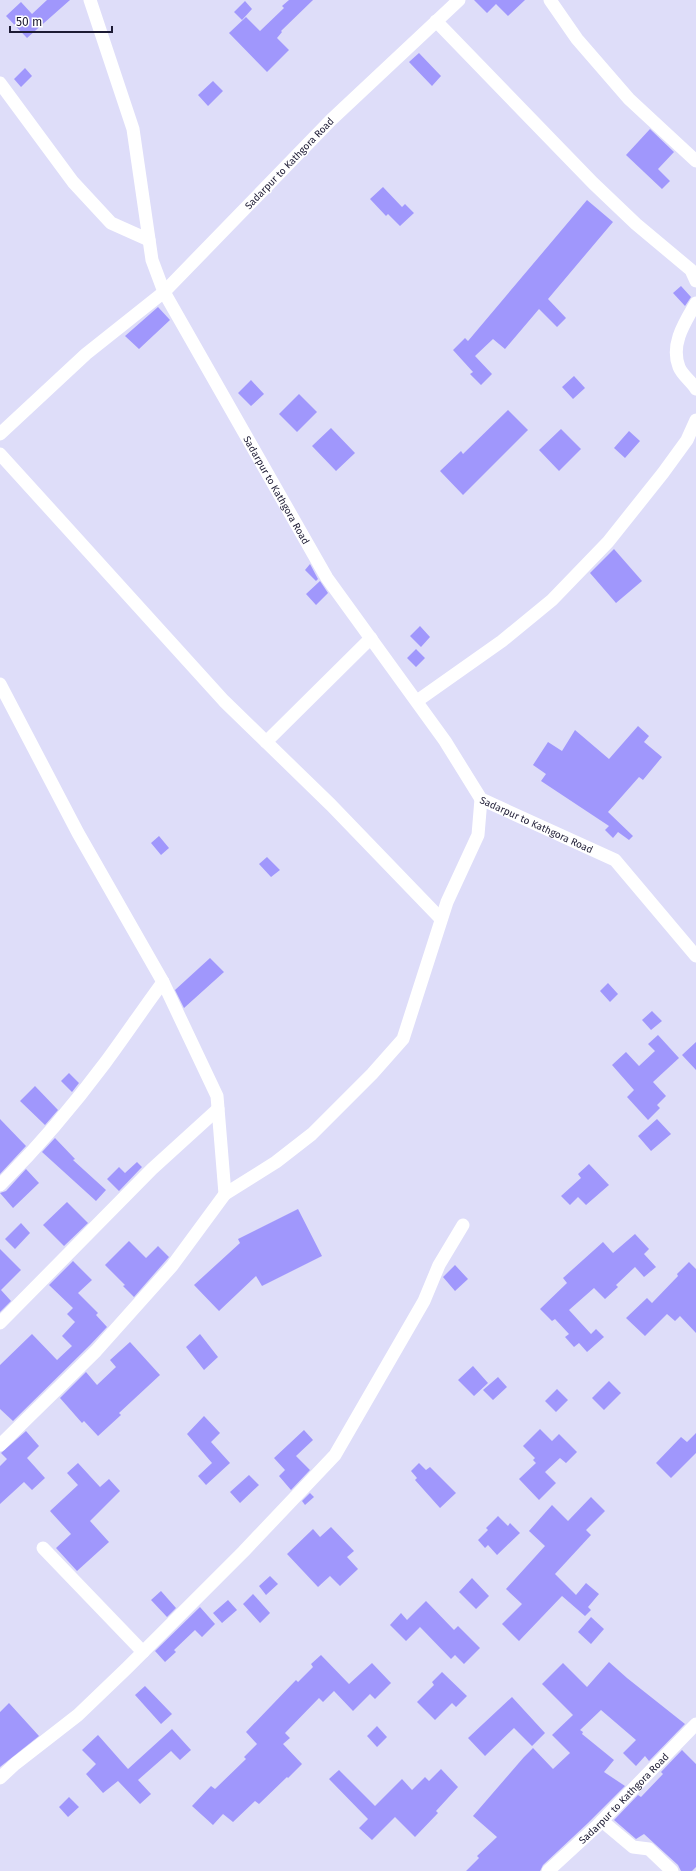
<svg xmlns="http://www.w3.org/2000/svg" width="696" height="1871" viewBox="0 0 696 1871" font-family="'Fira Sans',sans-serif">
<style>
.building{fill:#a097fc}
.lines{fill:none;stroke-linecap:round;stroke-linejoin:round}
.minor{stroke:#fff;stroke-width:13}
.labels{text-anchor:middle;stroke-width:3;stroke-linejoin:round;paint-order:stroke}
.street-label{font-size:10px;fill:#1d1b34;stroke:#fff}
</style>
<rect width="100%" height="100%" fill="#deddf9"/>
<!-- building -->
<path class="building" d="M 47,0 L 70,0 L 27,38 L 6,16 L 21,2 L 32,14 Z
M 289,0 L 313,0 L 281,31 L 282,32 L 277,38 L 289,50 L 267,72 L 229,33 L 246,17 L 260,31 L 284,8 L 282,6 Z
M 474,0 L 525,0 L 508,16 L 496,4 L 487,13 Z
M 245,1 L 252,9 L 242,20 L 234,12 Z
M 419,53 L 441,76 L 432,86 L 409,62 Z
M 25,68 L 32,76 L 21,87 L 14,79 Z
M 213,81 L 223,91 L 208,106 L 198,95 Z
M 650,129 L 674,152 L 658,169 L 670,181 L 662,189 L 626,155 Z
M 383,187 L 402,207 L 405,204 L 414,213 L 400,226 L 388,214 L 386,216 L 370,199 Z
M 587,200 L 613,222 L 548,299 L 566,318 L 557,327 L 539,309 L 505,349 L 493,339 L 475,356 L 492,374 L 481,385 L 470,374 L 473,372 L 453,350 L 465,338 L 468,341 Z
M 681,286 L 691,297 L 685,306 L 673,293 Z
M 158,307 L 170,320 L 139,349 L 125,336 Z
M 574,376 L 585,388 L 573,399 L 562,387 Z
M 251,380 L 264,394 L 251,406 L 238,393 Z
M 299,394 L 317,412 L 297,432 L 279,414 Z
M 508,410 L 528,430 L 463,495 L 440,471 L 461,451 L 463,454 Z
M 331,428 L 355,453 L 336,471 L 312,446 Z
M 561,429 L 581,449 L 559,471 L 539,450 Z
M 629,431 L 640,441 L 625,458 L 614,448 Z
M 614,549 L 642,581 L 616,603 L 590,573 Z
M 310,564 L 318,579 L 316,581 L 305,570 Z
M 320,581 L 328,593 L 316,605 L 306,594 Z
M 420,626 L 430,637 L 421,647 L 410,636 Z
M 416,649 L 425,658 L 416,667 L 407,658 Z
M 638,726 L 649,736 L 644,742 L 662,757 L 643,780 L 639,777 L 608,812 L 633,836 L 629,840 L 618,832 L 613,838 L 605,830 L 609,826 L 541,781 L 546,774 L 533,765 L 548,742 L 562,751 L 575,730 L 609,759 Z
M 159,836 L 169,848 L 161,855 L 151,843 Z
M 267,857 L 280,870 L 271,877 L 259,864 Z
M 210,958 L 224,972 L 184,1008 L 175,990 Z
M 608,983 L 618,994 L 610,1002 L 600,991 Z
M 652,1011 L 662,1021 L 651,1030 L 642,1020 Z
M 658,1035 L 679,1058 L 653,1082 L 666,1096 L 657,1105 L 660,1108 L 648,1120 L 627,1097 L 634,1090 L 612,1065 L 626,1052 L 639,1066 L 655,1051 L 648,1044 Z
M 696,1042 L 696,1070 L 682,1055 Z
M 69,1073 L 79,1083 L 72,1092 L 61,1081 Z
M 35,1086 L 58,1110 L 45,1125 L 20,1101 Z
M 0,1119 L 26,1146 L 0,1174 Z
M 657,1119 L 671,1134 L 651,1151 L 638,1136 Z
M 55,1138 L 75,1159 L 73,1160 L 106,1190 L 96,1201 L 42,1152 Z
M 137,1162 L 142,1167 L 119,1191 L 107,1179 L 119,1167 L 125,1173 Z
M 589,1164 L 609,1185 L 586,1205 L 578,1197 L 570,1205 L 561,1196 L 581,1178 L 578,1174 Z
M 26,1169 L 39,1183 L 13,1208 L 0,1193 L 6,1191 Z
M 67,1202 L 88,1223 L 64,1246 L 43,1225 Z
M 298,1209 L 322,1256 L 262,1286 L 256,1276 L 219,1311 L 194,1285 L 240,1243 L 238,1239 Z
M 21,1223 L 30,1233 L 15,1249 L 5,1239 Z
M 635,1234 L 649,1249 L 644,1254 L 656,1267 L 644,1277 L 635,1267 L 616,1285 L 618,1287 L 605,1299 L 594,1288 L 569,1310 L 591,1334 L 596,1329 L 604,1337 L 587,1352 L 579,1343 L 574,1347 L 565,1337 L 569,1334 L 555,1319 L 552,1321 L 540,1309 L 567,1283 L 563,1278 L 603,1242 L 613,1253 Z
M 129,1241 L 146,1258 L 158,1246 L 169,1257 L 134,1297 L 123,1286 L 125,1285 L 105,1265 Z
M 0,1249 L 21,1270 L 1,1290 L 11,1301 L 0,1312 Z
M 73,1261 L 92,1280 L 78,1293 L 98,1313 L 96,1315 L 107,1327 L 90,1345 L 13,1421 L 0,1409 L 0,1365 L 32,1334 L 57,1360 L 72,1346 L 62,1336 L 75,1322 L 67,1314 L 73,1308 L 49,1285 Z
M 689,1262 L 696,1269 L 696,1333 L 680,1316 L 675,1321 L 667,1314 L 645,1336 L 626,1318 L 647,1298 L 652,1303 L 678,1276 L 677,1274 Z
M 455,1265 L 468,1279 L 455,1291 L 443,1277 Z
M 200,1334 L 218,1357 L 204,1370 L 186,1347 Z
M 130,1342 L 160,1375 L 119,1413 L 121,1415 L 98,1436 L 84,1421 L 82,1423 L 60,1398 L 86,1372 L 97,1385 L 116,1367 L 110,1360 Z
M 473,1366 L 488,1383 L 474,1396 L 458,1380 Z
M 498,1377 L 507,1387 L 493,1400 L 483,1390 Z
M 609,1381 L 621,1393 L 604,1410 L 592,1398 Z
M 557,1389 L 568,1400 L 556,1412 L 545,1401 Z
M 204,1416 L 220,1433 L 211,1442 L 230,1463 L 206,1485 L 198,1476 L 212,1463 L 187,1434 Z
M 540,1429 L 552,1441 L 559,1434 L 577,1452 L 566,1463 L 560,1458 L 545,1472 L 556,1483 L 539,1500 L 519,1479 L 536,1463 L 533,1460 L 535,1458 L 523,1446 Z
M 304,1430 L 313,1440 L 296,1456 L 310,1470 L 291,1490 L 279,1476 L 285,1470 L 274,1458 Z
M 26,1431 L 39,1446 L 27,1458 L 45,1478 L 32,1490 L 24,1482 L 0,1504 L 0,1466 L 7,1459 L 1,1453 Z
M 696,1433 L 696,1453 L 671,1478 L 656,1463 L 681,1437 L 687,1442 Z
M 78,1463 L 100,1487 L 109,1479 L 120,1491 L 90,1521 L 109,1542 L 77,1571 L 56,1548 L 71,1534 L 50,1511 L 78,1485 L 67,1473 Z
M 419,1463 L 426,1470 L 430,1467 L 456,1493 L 440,1508 L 415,1480 L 417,1478 L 411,1471 Z
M 249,1475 L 259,1485 L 240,1503 L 230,1492 Z
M 310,1493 L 314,1497 L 305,1505 L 302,1501 Z
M 591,1497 L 605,1511 L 586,1530 L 591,1535 L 555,1574 L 576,1595 L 586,1583 L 599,1594 L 588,1607 L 591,1610 L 585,1616 L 562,1596 L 519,1641 L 502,1624 L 522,1604 L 506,1589 L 545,1546 L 529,1531 L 552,1505 L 568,1521 Z
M 498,1516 L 508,1526 L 510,1523 L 520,1533 L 497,1555 L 488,1545 L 485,1548 L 478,1540 L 488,1530 L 486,1528 Z
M 331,1527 L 354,1551 L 347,1557 L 358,1569 L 340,1586 L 330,1576 L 318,1587 L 287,1554 L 313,1529 L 320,1537 Z
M 270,1576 L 278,1584 L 266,1595 L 259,1586 Z
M 472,1578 L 489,1596 L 476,1609 L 459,1592 Z
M 161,1591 L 176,1608 L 167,1617 L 151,1600 Z
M 253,1594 L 270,1613 L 260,1623 L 243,1604 Z
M 228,1600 L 237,1610 L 222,1623 L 213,1613 Z
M 426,1601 L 454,1630 L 458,1626 L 480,1648 L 464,1664 L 455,1655 L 451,1659 L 420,1627 L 406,1641 L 390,1625 L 401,1613 L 407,1620 Z
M 200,1607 L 215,1624 L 202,1637 L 195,1630 L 174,1650 L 176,1652 L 165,1662 L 155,1651 Z
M 591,1617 L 604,1629 L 591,1644 L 578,1632 Z
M 321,1655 L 349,1684 L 372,1663 L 391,1683 L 375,1699 L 370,1694 L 353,1711 L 334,1691 L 323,1702 L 319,1698 L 285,1733 L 290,1738 L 283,1744 L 302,1764 L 288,1778 L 287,1777 L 259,1804 L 255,1801 L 233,1822 L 223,1814 L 213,1825 L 192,1806 L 211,1786 L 215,1789 L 246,1759 L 244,1757 L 257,1744 L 246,1732 L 296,1680 L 298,1682 L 313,1667 L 311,1664 Z
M 609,1662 L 627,1678 L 685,1724 L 649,1761 L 645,1756 L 636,1766 L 623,1753 L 636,1740 L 601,1710 L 580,1730 L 583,1732 L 582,1734 L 614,1760 L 604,1772 L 625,1786 L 588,1823 L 543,1865 L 540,1871 L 466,1871 L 479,1858 L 477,1856 L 497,1837 L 473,1816 L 524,1757 L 533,1748 L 553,1769 L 570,1753 L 552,1735 L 573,1715 L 542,1684 L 563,1663 L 587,1687 Z
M 442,1672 L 467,1696 L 456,1707 L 452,1703 L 435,1720 L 417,1702 L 434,1685 L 432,1682 Z
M 145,1686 L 172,1714 L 161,1724 L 135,1695 Z
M 512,1697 L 545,1733 L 532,1746 L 514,1728 L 485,1756 L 468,1738 Z
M 9,1703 L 39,1736 L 0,1767 L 0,1712 Z
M 377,1726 L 387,1737 L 377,1747 L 367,1736 Z
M 172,1729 L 191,1750 L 180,1760 L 171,1751 L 138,1780 L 151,1794 L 140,1804 L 118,1781 L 103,1793 L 86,1774 L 96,1764 L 82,1750 L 98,1735 L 128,1769 Z
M 682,1750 L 696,1764 L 696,1867 L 692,1871 L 681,1871 L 678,1865 L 644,1834 L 636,1839 L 614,1820 L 638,1795 L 641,1797 L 663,1774 L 661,1772 Z
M 441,1769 L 458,1787 L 436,1811 L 438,1813 L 415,1837 L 395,1817 L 372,1840 L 359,1828 L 368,1819 L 329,1779 L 339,1770 L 375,1806 L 402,1779 L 412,1790 L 425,1777 L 429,1781 Z
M 69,1797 L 79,1807 L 68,1817 L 59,1807 Z"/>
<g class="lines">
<!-- minor -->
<g class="minor">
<path id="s1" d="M 459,0 L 331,120 L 164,292 L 327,578 L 445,741 L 481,799 L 615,860 L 696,956"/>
<path d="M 550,0 L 577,39 L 629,99 L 696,161"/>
<path d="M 436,21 L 593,183 L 636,224 L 691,270 L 696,281"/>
<path d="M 0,83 L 73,182 L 111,223 L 149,240"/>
<path d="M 696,303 C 685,322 670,344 679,367 C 682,375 692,382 696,389"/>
<path d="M 0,434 L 86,354 L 164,292 L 152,260 L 133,129 L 90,0"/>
<path d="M 0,454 L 224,701 L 331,805 L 441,919"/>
<path d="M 0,684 L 78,833 L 163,982 L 217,1096 L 225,1194"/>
<path d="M 417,701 L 502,641 L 552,600 L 608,542 L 663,473 L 687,440 L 696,420"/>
<path d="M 266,742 L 371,638"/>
<path d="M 0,1185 C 38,1147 73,1106 105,1063 C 125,1036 143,1009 163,982"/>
<path d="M 0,1323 L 152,1169 L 218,1109"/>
<path d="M 0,1445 L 96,1351 L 172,1266 L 225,1194 L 276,1162 L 312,1134 L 372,1074 L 403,1039 L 447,902 L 478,835 L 481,799"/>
<path d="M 43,1548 L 143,1652"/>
<path d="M 0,1778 L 15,1764 L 78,1715 L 127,1668 L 243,1552 L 335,1455 L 424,1301 L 439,1265 L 463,1225"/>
<path d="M 602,1821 L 633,1847 L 649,1849 L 672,1871"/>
<path id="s2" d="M 548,1871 L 597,1826 L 696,1724"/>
</g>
</g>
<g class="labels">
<!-- street labels -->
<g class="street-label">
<text transform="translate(289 163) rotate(-46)" y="4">Sadarpur to Kathgora Road</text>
<text dy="4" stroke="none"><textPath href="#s1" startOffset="643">Sadarpur to Kathgora Road</textPath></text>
<text dy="4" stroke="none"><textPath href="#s1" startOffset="1075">Sadarpur to Kathgora Road</textPath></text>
<text dy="4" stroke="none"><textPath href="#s2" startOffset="105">Sadarpur to Kathgora Road</textPath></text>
</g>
</g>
<!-- scale -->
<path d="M10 26v6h102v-6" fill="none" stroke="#1d1b34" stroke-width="2"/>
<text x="16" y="26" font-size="12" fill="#1d1b34" stroke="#ffffff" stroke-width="3" paint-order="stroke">50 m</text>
</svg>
